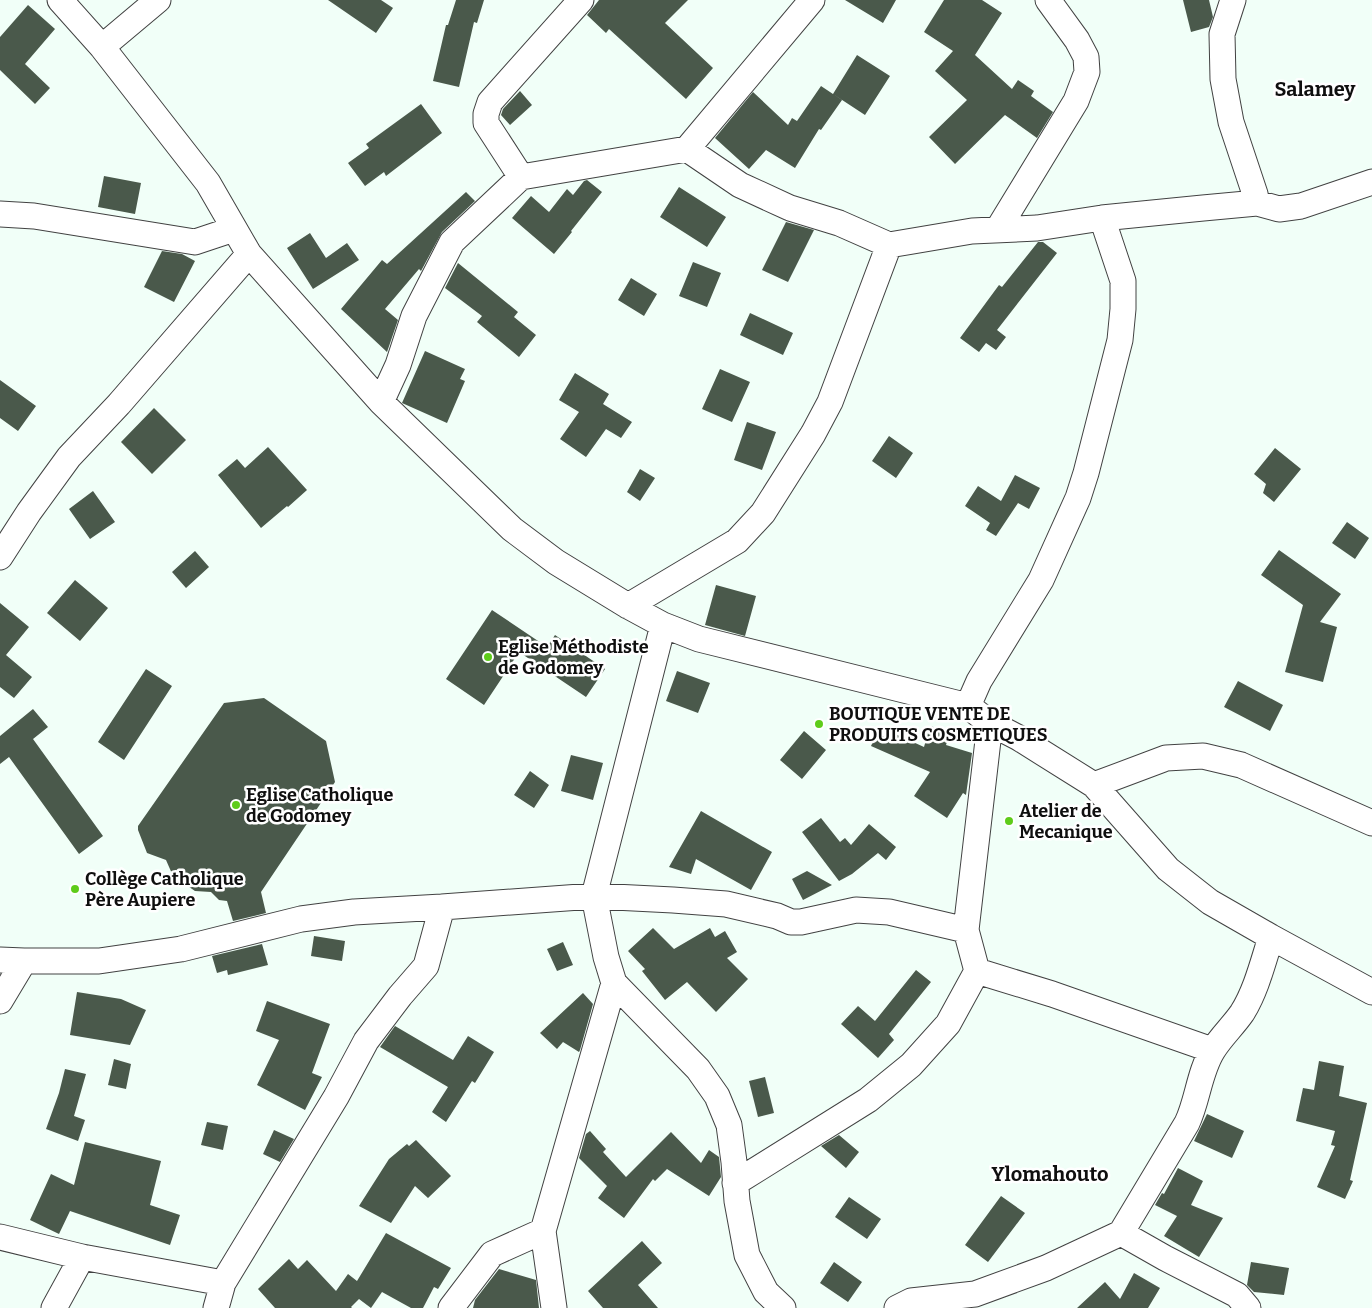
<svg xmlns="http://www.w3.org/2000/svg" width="1372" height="1308" viewBox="0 0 1372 1308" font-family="Bitter,serif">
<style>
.building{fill:#4a594b}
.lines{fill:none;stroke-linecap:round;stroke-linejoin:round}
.minor-casing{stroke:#424242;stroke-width:27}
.minor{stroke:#fff;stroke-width:25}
.poi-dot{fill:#5ecc1a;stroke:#fff;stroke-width:2}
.labels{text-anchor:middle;stroke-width:5;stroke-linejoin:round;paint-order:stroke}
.poi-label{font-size:18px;font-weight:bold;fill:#0f0f0f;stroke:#fff;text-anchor:start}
.quarter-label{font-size:20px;font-weight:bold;fill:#0f0f0f;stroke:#fff}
</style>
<rect width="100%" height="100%" fill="#f1fff8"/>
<!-- building -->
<path class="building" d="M 328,0 L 381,0 L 393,8 L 376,33 Z
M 456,0 L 484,0 L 477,23 L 474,22 L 459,87 L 433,81 L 446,25 L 448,25 Z
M 599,0 L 688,0 L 665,23 L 713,68 L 686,99 L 609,29 L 606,33 L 587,15 Z
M 845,0 L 896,0 L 883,23 Z
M 944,0 L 982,0 L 1002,13 L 975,55 L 1012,89 L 1018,80 L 1034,91 L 1031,96 L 1053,112 L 1037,138 L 1005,115 L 955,164 L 929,137 L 967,100 L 935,71 L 953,51 L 924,32 Z
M 1183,0 L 1209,0 L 1213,17 L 1209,27 L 1191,32 Z
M 28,5 L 55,29 L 25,64 L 50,88 L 35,104 L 0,70 L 0,37 Z
M 857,55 L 890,76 L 865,115 L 833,94 Z
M 821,86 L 842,100 L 821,130 L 819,129 L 795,168 L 766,150 L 749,169 L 715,138 L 753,92 L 788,125 L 792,118 L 797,121 Z
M 520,91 L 532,105 L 510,125 L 501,115 L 503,109 Z
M 421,104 L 442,133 L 386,176 L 384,172 L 365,186 L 348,163 L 369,148 L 366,144 Z
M 104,176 L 141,183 L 135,214 L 98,207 Z
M 587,180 L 602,192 L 571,231 L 572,232 L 554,254 L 512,218 L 531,196 L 549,212 L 567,189 L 573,195 L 584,181 Z
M 679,187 L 726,217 L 707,247 L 660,217 Z
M 466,192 L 475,201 L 442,232 L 421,271 L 419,269 L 385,309 L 398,320 L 387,352 L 341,309 L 382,260 L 387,264 Z
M 786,222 L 814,230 L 788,282 L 762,270 Z
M 310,233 L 326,258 L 347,243 L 359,260 L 313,289 L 287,248 Z
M 1038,242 L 1043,242 L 1057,253 L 997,330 L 1006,337 L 996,350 L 986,343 L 979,352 L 960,338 L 999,285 L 1002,287 Z
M 162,251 L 182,254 L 195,261 L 174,302 L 144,287 Z
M 693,262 L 721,273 L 707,307 L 679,296 Z
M 458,263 L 518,312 L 514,317 L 536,335 L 519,357 L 477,322 L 482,316 L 445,288 Z
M 631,278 L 657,294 L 644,316 L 618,300 Z
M 750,313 L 793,333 L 783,355 L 740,335 Z
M 425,351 L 465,369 L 460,379 L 465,381 L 447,423 L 402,403 Z
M 720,369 L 750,382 L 732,422 L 702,409 Z
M 575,373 L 609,394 L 603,404 L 632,422 L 621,438 L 606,429 L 586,457 L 560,439 L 579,412 L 559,400 Z
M 0,380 L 36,406 L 18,431 L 0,418 Z
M 154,408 L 186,440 L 152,474 L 121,442 Z
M 747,422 L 776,432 L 762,470 L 734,460 Z
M 889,436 L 913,453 L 896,478 L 872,461 Z
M 268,447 L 307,490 L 288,507 L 287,506 L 261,528 L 218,475 L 237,459 L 245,468 Z
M 1275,448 L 1301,469 L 1274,502 L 1263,493 L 1266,484 L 1254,474 Z
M 640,469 L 655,478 L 640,501 L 627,492 Z
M 1015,475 L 1040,488 L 1029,509 L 1018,503 L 996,536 L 986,530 L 990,523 L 965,506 L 978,486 L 1001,501 Z
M 93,491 L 115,522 L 90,539 L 69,509 Z
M 1347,522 L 1369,538 L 1355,559 L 1332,543 Z
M 1279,550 L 1341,594 L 1320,622 L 1337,627 L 1323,682 L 1285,672 L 1303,605 L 1261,575 Z
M 195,551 L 209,567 L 186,588 L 172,572 Z
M 75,580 L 108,608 L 80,641 L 47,613 Z
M 716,585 L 756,596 L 745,636 L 705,625 Z
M 0,603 L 29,627 L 6,655 L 32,677 L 14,698 L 0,687 Z
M 492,610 L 547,647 L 555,635 L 605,669 L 586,697 L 519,652 L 484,705 L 446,679 Z
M 146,669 L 172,686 L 124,760 L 98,742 Z
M 677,671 L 710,683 L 698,713 L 666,701 Z
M 1238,681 L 1283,705 L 1270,731 L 1224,707 Z
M 264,698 L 326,741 L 335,782 L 261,892 L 266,913 L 233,921 L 227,901 L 219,900 L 211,892 L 195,891 L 173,876 L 166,860 L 147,853 L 138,830 L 138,826 L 224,703 Z
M 33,709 L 48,727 L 33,739 L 103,836 L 79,854 L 9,757 L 0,764 L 0,736 Z
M 930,726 L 950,732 L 946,745 L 972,753 L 966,795 L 963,793 L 947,818 L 914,796 L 930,772 L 871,746 L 880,727 L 924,747 Z
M 804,731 L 826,750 L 802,779 L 780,760 Z
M 571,755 L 603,763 L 593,800 L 561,791 Z
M 530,771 L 549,785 L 534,808 L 514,795 Z
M 701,811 L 772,852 L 751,890 L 696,859 L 691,874 L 669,867 Z
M 821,818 L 840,842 L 845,838 L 851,845 L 869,824 L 896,847 L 886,860 L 878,853 L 852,874 L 839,881 L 802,832 Z
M 807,871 L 832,885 L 803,900 L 792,879 Z
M 653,928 L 674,949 L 710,928 L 715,937 L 725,931 L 737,952 L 727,958 L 748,979 L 716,1012 L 687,982 L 665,1000 L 642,971 L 645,969 L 628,951 Z
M 314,936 L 345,941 L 342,961 L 311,956 Z
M 563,942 L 573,965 L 557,971 L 547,949 Z
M 262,944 L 268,965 L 228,975 L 227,970 L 217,973 L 212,956 Z
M 916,970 L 931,982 L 889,1034 L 894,1040 L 878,1058 L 841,1024 L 858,1006 L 875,1021 Z
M 77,992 L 121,999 L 146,1010 L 130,1045 L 70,1035 Z
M 583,993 L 593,1004 L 580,1050 L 579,1052 L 563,1042 L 557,1049 L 540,1033 Z
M 267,1001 L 330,1024 L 312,1073 L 322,1077 L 305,1110 L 257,1085 L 279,1040 L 256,1031 Z
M 395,1026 L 453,1060 L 468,1036 L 494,1052 L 475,1083 L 472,1081 L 446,1122 L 432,1112 L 448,1087 L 380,1047 Z
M 114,1059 L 131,1064 L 126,1089 L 108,1085 Z
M 1319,1061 L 1344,1066 L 1339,1096 L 1367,1103 L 1350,1180 L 1353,1181 L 1345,1199 L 1317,1187 L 1335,1146 L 1331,1145 L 1335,1131 L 1296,1121 L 1303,1088 L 1314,1090 Z
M 65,1069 L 86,1074 L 74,1116 L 85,1120 L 78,1141 L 46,1129 L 59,1093 Z
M 765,1077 L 774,1113 L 758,1117 L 749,1081 Z
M 1207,1114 L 1244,1131 L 1232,1158 L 1194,1141 Z
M 207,1122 L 228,1126 L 223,1150 L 201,1145 Z
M 274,1130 L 294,1139 L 280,1162 L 263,1154 Z
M 590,1131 L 606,1149 L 603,1152 L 626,1177 L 671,1132 L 701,1163 L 709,1150 L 719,1157 L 721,1177 L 709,1196 L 667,1169 L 655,1181 L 653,1179 L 624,1218 L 598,1198 L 607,1186 L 579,1158 L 586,1134 Z
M 839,1135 L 859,1152 L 846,1168 L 821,1146 Z
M 416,1140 L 451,1176 L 428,1198 L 415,1186 L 391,1223 L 359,1206 L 389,1159 L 407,1144 L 409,1146 Z
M 85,1142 L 161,1161 L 150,1205 L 180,1215 L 170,1245 L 70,1211 L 59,1234 L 30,1220 L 51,1174 L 74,1185 Z
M 1178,1168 L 1203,1181 L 1191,1205 L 1223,1218 L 1199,1257 L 1164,1236 L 1177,1216 L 1155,1205 L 1162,1193 L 1164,1194 Z
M 1001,1196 L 1025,1213 L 988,1262 L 965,1245 Z
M 849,1197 L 881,1219 L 867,1239 L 835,1217 Z
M 386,1233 L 451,1268 L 438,1289 L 434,1287 L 423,1308 L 411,1308 L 382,1292 L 371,1308 L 359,1299 L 351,1307 L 352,1308 L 275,1308 L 258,1289 L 289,1259 L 298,1269 L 307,1260 L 336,1291 L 348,1274 L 357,1281 Z
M 642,1241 L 662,1263 L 638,1285 L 658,1308 L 603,1308 L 588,1291 Z
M 834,1262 L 862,1282 L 848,1302 L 820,1283 Z
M 1251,1262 L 1289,1268 L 1284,1295 L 1254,1292 L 1247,1285 Z
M 499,1269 L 536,1280 L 539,1308 L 473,1308 L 475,1300 Z
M 1134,1273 L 1160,1288 L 1148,1308 L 1077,1308 L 1105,1282 L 1120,1299 Z"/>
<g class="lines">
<defs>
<path id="minor" d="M 60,0 L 102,47 L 208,183 L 249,254 L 381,402 L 512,529 L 556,562 L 628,606 L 663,625 L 699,639 L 968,706 L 990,723 L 1019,738 L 1094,785 L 1168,869 L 1210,902 L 1271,937 L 1372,992
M 1233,0 L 1222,34 L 1223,79 L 1231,122 L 1255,194 L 1257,203
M 102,47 L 158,0
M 687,149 L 740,185 L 790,208 L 839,223 L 889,245 L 972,231 L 1037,228 L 1102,218 L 1203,208 L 1257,203 L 1279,209 L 1301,206 L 1372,182
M 521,177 L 486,123 L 486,114 L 490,102 L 581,0
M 0,214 L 34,216 L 195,242 L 234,229
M 998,229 L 1076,101 L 1087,72 L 1086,57 L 1077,40 L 1048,0
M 381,402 L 398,365 L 414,316 L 452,242 L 521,177 L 687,149 L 812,0
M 0,557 L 29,512 L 69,457 L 119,404 L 249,254
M 628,606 L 737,541 L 763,513 L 813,434 L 830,402 L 889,245
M 968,706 L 979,681 L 1041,580 L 1078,498 L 1086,473 L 1120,340 L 1123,309 L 1123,281 L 1102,218
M 1094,785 L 1166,758 L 1203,756 L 1241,765 L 1372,823
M 0,960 L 24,961
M 977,971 L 1052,994 L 1212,1050
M 614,983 L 698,1069 L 717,1096 L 729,1125 L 734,1162 L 737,1201 L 747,1255 L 766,1292 L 783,1308
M 0,1001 L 24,961 L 99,961 L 181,949 L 301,919 L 354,912 L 442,907
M 735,1183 L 868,1100 L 911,1065 L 948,1024 L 977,971 L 966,930 L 990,723
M 1121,1233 L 1165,1258 L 1237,1295 L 1248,1308
M 0,1237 L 82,1257
M 54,1308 L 82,1257 L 223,1283
M 216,1308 L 223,1283 L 336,1097 L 366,1041 L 400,996 L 426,966 L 442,907 L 594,896 L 673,900 L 726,904 L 777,916 L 791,922 L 801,922 L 856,910 L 889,912 L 966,930
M 451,1308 L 492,1254 L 543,1231
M 554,1308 L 543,1231 L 614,983 L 606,957 L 594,896 L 663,625
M 897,1308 L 911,1301 L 975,1294 L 1046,1268 L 1121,1233 L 1187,1123 C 1198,1100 1199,1072 1213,1050 C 1221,1037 1233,1026 1242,1013 C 1256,991 1263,962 1271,937"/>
</defs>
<!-- minor casing -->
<use href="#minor" class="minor-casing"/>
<!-- minor -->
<use href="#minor" class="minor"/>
</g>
<!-- markers -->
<g class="poi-dot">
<circle cx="488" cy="657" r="5"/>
<circle cx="819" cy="724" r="5"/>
<circle cx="236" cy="805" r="5"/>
<circle cx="1009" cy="821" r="5"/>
<circle cx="75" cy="889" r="5"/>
</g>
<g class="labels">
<!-- poi labels -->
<g class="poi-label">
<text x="498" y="653">Eglise Méthodiste<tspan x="498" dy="21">de Godomey</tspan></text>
<text x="829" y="720">BOUTIQUE VENTE DE<tspan x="829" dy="21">PRODUITS COSMETIQUES</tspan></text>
<text x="246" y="801">Eglise Catholique<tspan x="246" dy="21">de Godomey</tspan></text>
<text x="1019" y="817">Atelier de<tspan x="1019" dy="21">Mecanique</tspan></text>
<text x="85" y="885">Collège Catholique<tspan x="85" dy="21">Père Aupiere</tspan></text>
</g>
<!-- quarter labels -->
<g class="quarter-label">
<text x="1315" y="96">Salamey</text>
<text x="1050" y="1181">Ylomahouto</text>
</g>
</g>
</svg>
